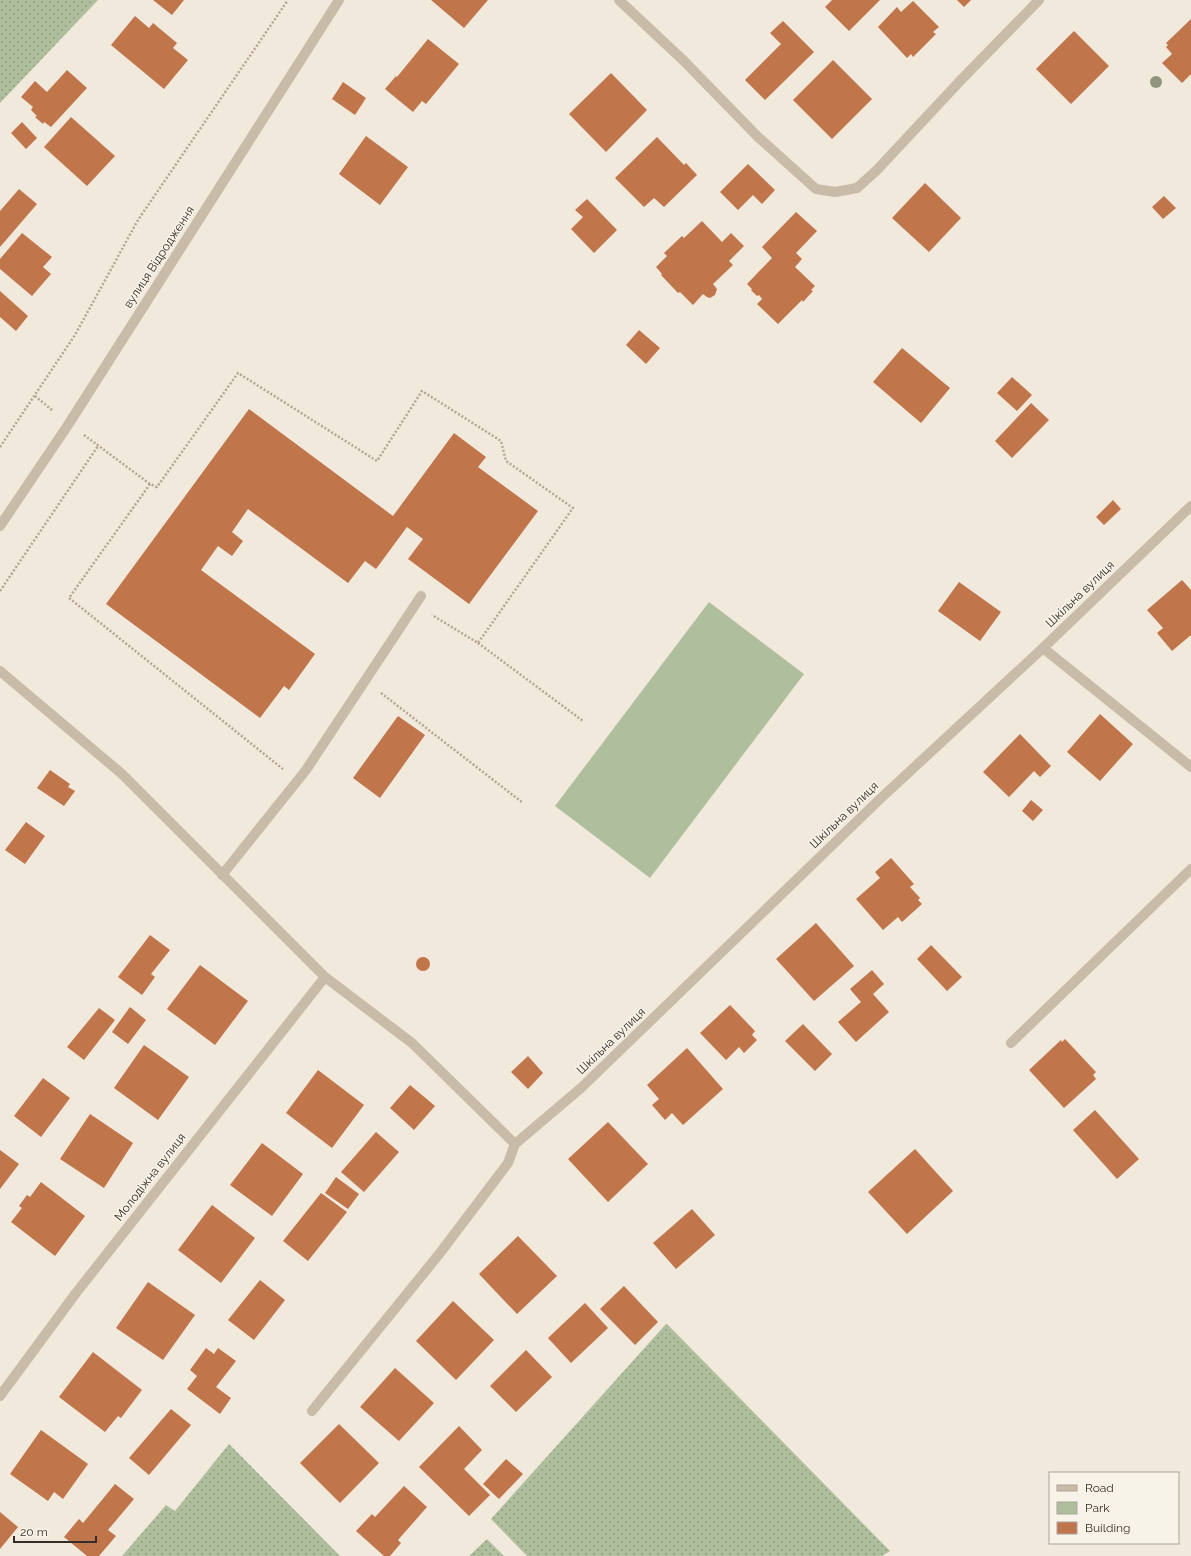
<svg xmlns="http://www.w3.org/2000/svg" width="1191" height="1556" viewBox="0 0 1191 1556" font-family="Raleway,sans-serif">
<style>
.park{fill:#afbf9d}
.garden{fill:url(#garden-dots)}
.building{fill:#c0754b}
.lines{fill:none;stroke-linecap:round;stroke-linejoin:round}
.path{stroke:#b4a593;stroke-width:2.5;stroke-dasharray:2 2;stroke-linecap:butt}
.minor{stroke:#c8bba8;stroke-width:10}
.tree{fill:#90967c}
.labels{text-anchor:middle;stroke-width:3;stroke-linejoin:round;paint-order:stroke}
.street-label{font-size:12px;fill:#352e28;stroke:#f8f3e8}
</style>
<defs>
<pattern id="garden-dots" width="8" height="8" patternUnits="userSpaceOnUse"><rect width="8" height="8" fill="#afbf9d"/><path d="M2 2h.1M6 6h.1" fill="none" stroke="#8f9c80" stroke-width="1.8" stroke-linecap="round"/></pattern>
</defs>
<rect width="100%" height="100%" fill="#f1e9dc"/>
<!-- park -->
<path class="park" d="M 709,602 L 804,674 L 650,878 L 555,806 Z"/>
<!-- garden -->
<path class="garden" d="M 0,0 L 98,0 L 0,103 Z
M 666,1324 L 667,1324 L 890,1551 L 882,1556 L 527,1556 L 491,1519 Z
M 229,1444 L 340,1556 L 122,1556 L 166,1505 L 175,1511 Z
M 487,1539 L 504,1556 L 469,1556 Z"/>
<!-- building -->
<path class="building" d="M 153,0 L 184,0 L 172,15 Z
M 431,0 L 488,0 L 464,28 Z
M 832,0 L 880,0 L 849,31 L 825,7 Z
M 957,0 L 971,0 L 964,7 Z
M 913,1 L 939,27 L 933,32 L 936,34 L 913,57 L 911,54 L 907,58 L 878,27 L 897,7 L 901,12 Z
M 135,16 L 149,28 L 153,23 L 177,43 L 173,48 L 188,60 L 164,89 L 111,45 Z
M 1191,19 L 1191,74 L 1182,83 L 1162,63 L 1172,54 L 1166,47 L 1168,45 L 1166,43 Z
M 783,21 L 814,52 L 765,100 L 745,80 L 781,44 L 770,33 Z
M 1074,31 L 1109,66 L 1071,104 L 1036,69 Z
M 428,39 L 459,64 L 426,104 L 422,101 L 413,112 L 385,89 L 396,76 L 397,77 Z
M 833,60 L 872,99 L 832,139 L 793,100 Z
M 67,70 L 87,88 L 51,127 L 44,122 L 43,124 L 35,117 L 37,116 L 31,110 L 33,107 L 21,97 L 35,81 L 47,92 Z
M 611,73 L 647,110 L 606,152 L 569,114 Z
M 343,82 L 366,98 L 355,115 L 332,99 Z
M 71,117 L 115,156 L 87,186 L 44,147 Z
M 22,122 L 37,138 L 26,149 L 11,133 Z
M 366,136 L 408,167 L 380,205 L 339,174 Z
M 657,137 L 684,165 L 686,163 L 697,175 L 664,207 L 654,198 L 644,207 L 615,178 Z
M 748,164 L 775,190 L 762,204 L 753,195 L 738,210 L 720,192 Z
M 925,183 L 961,218 L 929,252 L 892,218 Z
M 19,189 L 37,204 L 0,247 L 0,211 Z
M 1164,196 L 1176,208 L 1163,219 L 1152,207 Z
M 587,199 L 617,230 L 594,253 L 571,229 L 583,217 L 575,210 Z
M 796,212 L 817,231 L 796,253 L 802,259 L 795,267 L 815,286 L 811,290 L 813,291 L 803,302 L 802,300 L 778,324 L 757,304 L 762,299 L 759,295 L 757,296 L 751,290 L 752,289 L 747,284 L 772,258 L 762,247 Z
M 702,221 L 722,242 L 731,233 L 744,246 L 729,261 L 733,265 L 713,284 L 717,289 L 715,295 L 710,298 L 707,297 L 703,294 L 693,305 L 680,292 L 678,293 L 661,275 L 662,274 L 656,267 L 667,256 L 664,253 L 682,236 L 684,238 Z
M 22,233 L 52,257 L 43,267 L 51,274 L 32,296 L 0,269 L 0,259 Z
M 0,291 L 28,316 L 16,331 L 0,317 Z
M 639,330 L 660,348 L 646,364 L 626,345 Z
M 902,348 L 950,388 L 921,423 L 873,382 Z
M 1012,377 L 1032,395 L 1017,411 L 997,393 Z
M 1031,403 L 1049,420 L 1012,458 L 995,441 Z
M 249,409 L 393,516 L 454,433 L 486,457 L 478,467 L 538,511 L 469,604 L 408,559 L 423,539 L 407,527 L 376,569 L 365,561 L 348,583 L 248,509 L 232,532 L 243,541 L 232,556 L 218,546 L 201,570 L 315,654 L 289,690 L 284,686 L 260,718 L 106,604 Z
M 1113,500 L 1121,509 L 1104,525 L 1096,517 Z
M 1182,580 L 1191,590 L 1191,635 L 1172,651 L 1157,633 L 1163,628 L 1147,610 Z
M 959,582 L 1001,612 L 980,641 L 938,611 Z
M 1100,714 L 1133,744 L 1100,781 L 1067,752 Z
M 398,716 L 425,735 L 380,798 L 353,778 Z
M 1020,734 L 1051,766 L 1040,777 L 1034,771 L 1009,797 L 983,772 Z
M 50,770 L 70,784 L 68,787 L 75,791 L 64,806 L 37,788 Z
M 1031,800 L 1043,810 L 1033,821 L 1022,811 Z
M 26,822 L 45,836 L 25,864 L 5,850 Z
M 891,858 L 914,884 L 910,887 L 920,898 L 918,900 L 922,904 L 902,922 L 898,917 L 883,930 L 856,899 L 880,878 L 875,872 Z
M 816,923 L 854,966 L 814,1001 L 776,959 Z
M 150,935 L 170,950 L 151,974 L 155,977 L 142,995 L 118,977 Z
M 931,945 L 962,977 L 947,991 L 917,959 Z
M416 964a7 7 0 1 1 14 0a7 7 0 1 1-14 0Z
M 200,965 L 248,1001 L 215,1045 L 167,1009 Z
M 872,970 L 884,984 L 873,994 L 889,1012 L 856,1042 L 838,1022 L 861,1002 L 850,989 Z
M 730,1005 L 755,1031 L 752,1035 L 757,1040 L 744,1053 L 739,1047 L 726,1060 L 700,1033 Z
M 130,1007 L 146,1020 L 128,1044 L 112,1032 Z
M 99,1008 L 115,1020 L 84,1060 L 67,1047 Z
M 803,1024 L 832,1054 L 815,1071 L 785,1041 Z
M 1065,1039 L 1096,1072 L 1093,1075 L 1096,1079 L 1064,1108 L 1029,1070 L 1061,1040 L 1062,1042 Z
M 144,1045 L 189,1077 L 158,1120 L 114,1088 Z
M 687,1048 L 723,1089 L 683,1125 L 672,1113 L 665,1120 L 652,1105 L 659,1099 L 647,1085 Z
M 528,1056 L 543,1073 L 528,1089 L 511,1072 Z
M 318,1070 L 364,1105 L 332,1148 L 286,1113 Z
M 43,1078 L 70,1098 L 41,1137 L 14,1116 Z
M 410,1085 L 435,1106 L 414,1130 L 390,1108 Z
M 1095,1110 L 1139,1159 L 1117,1179 L 1073,1130 Z
M 90,1114 L 133,1143 L 104,1188 L 60,1159 Z
M 608,1122 L 648,1164 L 608,1202 L 568,1159 Z
M 376,1132 L 399,1152 L 364,1192 L 341,1172 Z
M 262,1143 L 303,1174 L 272,1216 L 230,1185 Z
M 915,1149 L 953,1191 L 907,1234 L 868,1192 Z
M 0,1150 L 19,1164 L 0,1189 Z
M 336,1177 L 359,1194 L 348,1209 L 325,1193 Z
M 41,1182 L 85,1216 L 55,1256 L 11,1222 L 22,1208 L 19,1206 L 27,1195 L 30,1197 Z
M 321,1193 L 347,1212 L 308,1261 L 283,1241 Z
M 212,1205 L 255,1238 L 221,1283 L 178,1250 Z
M 692,1209 L 715,1235 L 676,1269 L 653,1243 Z
M 518,1236 L 557,1276 L 517,1314 L 479,1274 Z
M 260,1280 L 285,1300 L 254,1340 L 228,1320 Z
M 148,1282 L 195,1315 L 163,1360 L 116,1328 Z
M 624,1286 L 658,1322 L 635,1345 L 600,1309 Z
M 453,1301 L 494,1340 L 456,1380 L 416,1341 Z
M 585,1303 L 608,1328 L 571,1363 L 548,1338 Z
M 206,1348 L 214,1354 L 218,1348 L 236,1361 L 216,1387 L 231,1398 L 220,1414 L 187,1389 L 197,1376 L 190,1370 Z
M 526,1350 L 552,1377 L 516,1412 L 490,1386 Z
M 93,1352 L 142,1390 L 121,1418 L 118,1416 L 105,1432 L 59,1397 Z
M 395,1368 L 434,1403 L 399,1441 L 360,1407 Z
M 171,1409 L 191,1425 L 149,1475 L 129,1458 Z
M 339,1424 L 379,1463 L 340,1503 L 300,1463 Z
M 459,1426 L 482,1450 L 464,1469 L 490,1495 L 469,1516 L 419,1467 Z
M 41,1430 L 88,1464 L 63,1499 L 54,1492 L 48,1501 L 10,1474 Z
M 506,1459 L 523,1474 L 499,1499 L 483,1484 Z
M 115,1484 L 134,1499 L 108,1530 L 116,1536 L 99,1556 L 87,1556 L 64,1537 L 79,1519 L 83,1523 Z
M 404,1486 L 427,1507 L 398,1540 L 401,1543 L 390,1556 L 384,1556 L 356,1531 L 372,1514 L 375,1517 Z
M 0,1512 L 18,1527 L 0,1549 Z"/>
<g class="lines">
<!-- path -->
<path class="path" d="M 35,396 L 52,410
M 84,435 L 150,484 L 157,487 L 238,373 L 377,461 L 422,391 L 501,441 L 506,461 L 573,508 L 478,643 L 432,615
M 0,447 L 75,335 L 138,220 L 288,0
M 150,484 L 69,598 L 283,769
M 0,591 L 98,446
M 478,643 L 583,721
M 381,693 L 523,803"/>
<!-- minor -->
<path class="minor" d="M 619,0 L 684,61 L 758,137 L 816,189 L 835,192 L 857,188 L 876,171 L 960,81 L 1039,0
M 0,526 L 68,425 L 339,0
M 1043,648 L 1191,767
M 0,671 L 122,774 L 325,977 L 412,1043 L 515,1144
M 222,875 L 306,770 L 421,596
M 1011,1043 L 1191,869
M 515,1144 L 581,1088 L 880,799 L 1043,648 L 1191,506
M 0,1396 L 76,1293 L 325,977
M 312,1411 L 440,1253 L 508,1163 L 515,1144"/>
</g>
<!-- trees -->
<circle class="tree" cx="1156" cy="82" r="6"/>
<g class="labels">
<!-- street labels -->
<g class="street-label">
<text transform="translate(159 257) rotate(-57)" y="4">вулиця Відродження</text>
<text transform="translate(1080 594) rotate(-44)" y="4">Шкільна вулиця</text>
<text transform="translate(844 815) rotate(-44)" y="4">Шкільна вулиця</text>
<text transform="translate(611 1041) rotate(-44)" y="4">Шкільна вулиця</text>
<text transform="translate(150 1177) rotate(-52)" y="4">Молодіжна вулиця</text>
</g>
</g>
<!-- legend -->
<rect x="1049" y="1472" width="130" height="72" fill="#f8f3e8" stroke="#aaa49b"/>
<rect x="1057" y="1485" width="20" height="6" fill="#c8bba8" stroke="#aaa49b"/>
<text x="1085" y="1492" font-size="12" fill="#352e28">Road</text>
<rect x="1057" y="1502" width="20" height="12" fill="#afbf9d" stroke="#aaa49b"/>
<text x="1085" y="1512" font-size="12" fill="#352e28">Park</text>
<rect x="1057" y="1522" width="20" height="12" fill="#c0754b" stroke="#aaa49b"/>
<text x="1085" y="1532" font-size="12" fill="#352e28">Building</text>
<!-- scale -->
<path d="M14 1536v6h82v-6" fill="none" stroke="#352e28" stroke-width="2"/>
<text x="20" y="1536" font-size="12" fill="#352e28" stroke="#f8f3e8" stroke-width="3" paint-order="stroke">20 m</text>
</svg>
